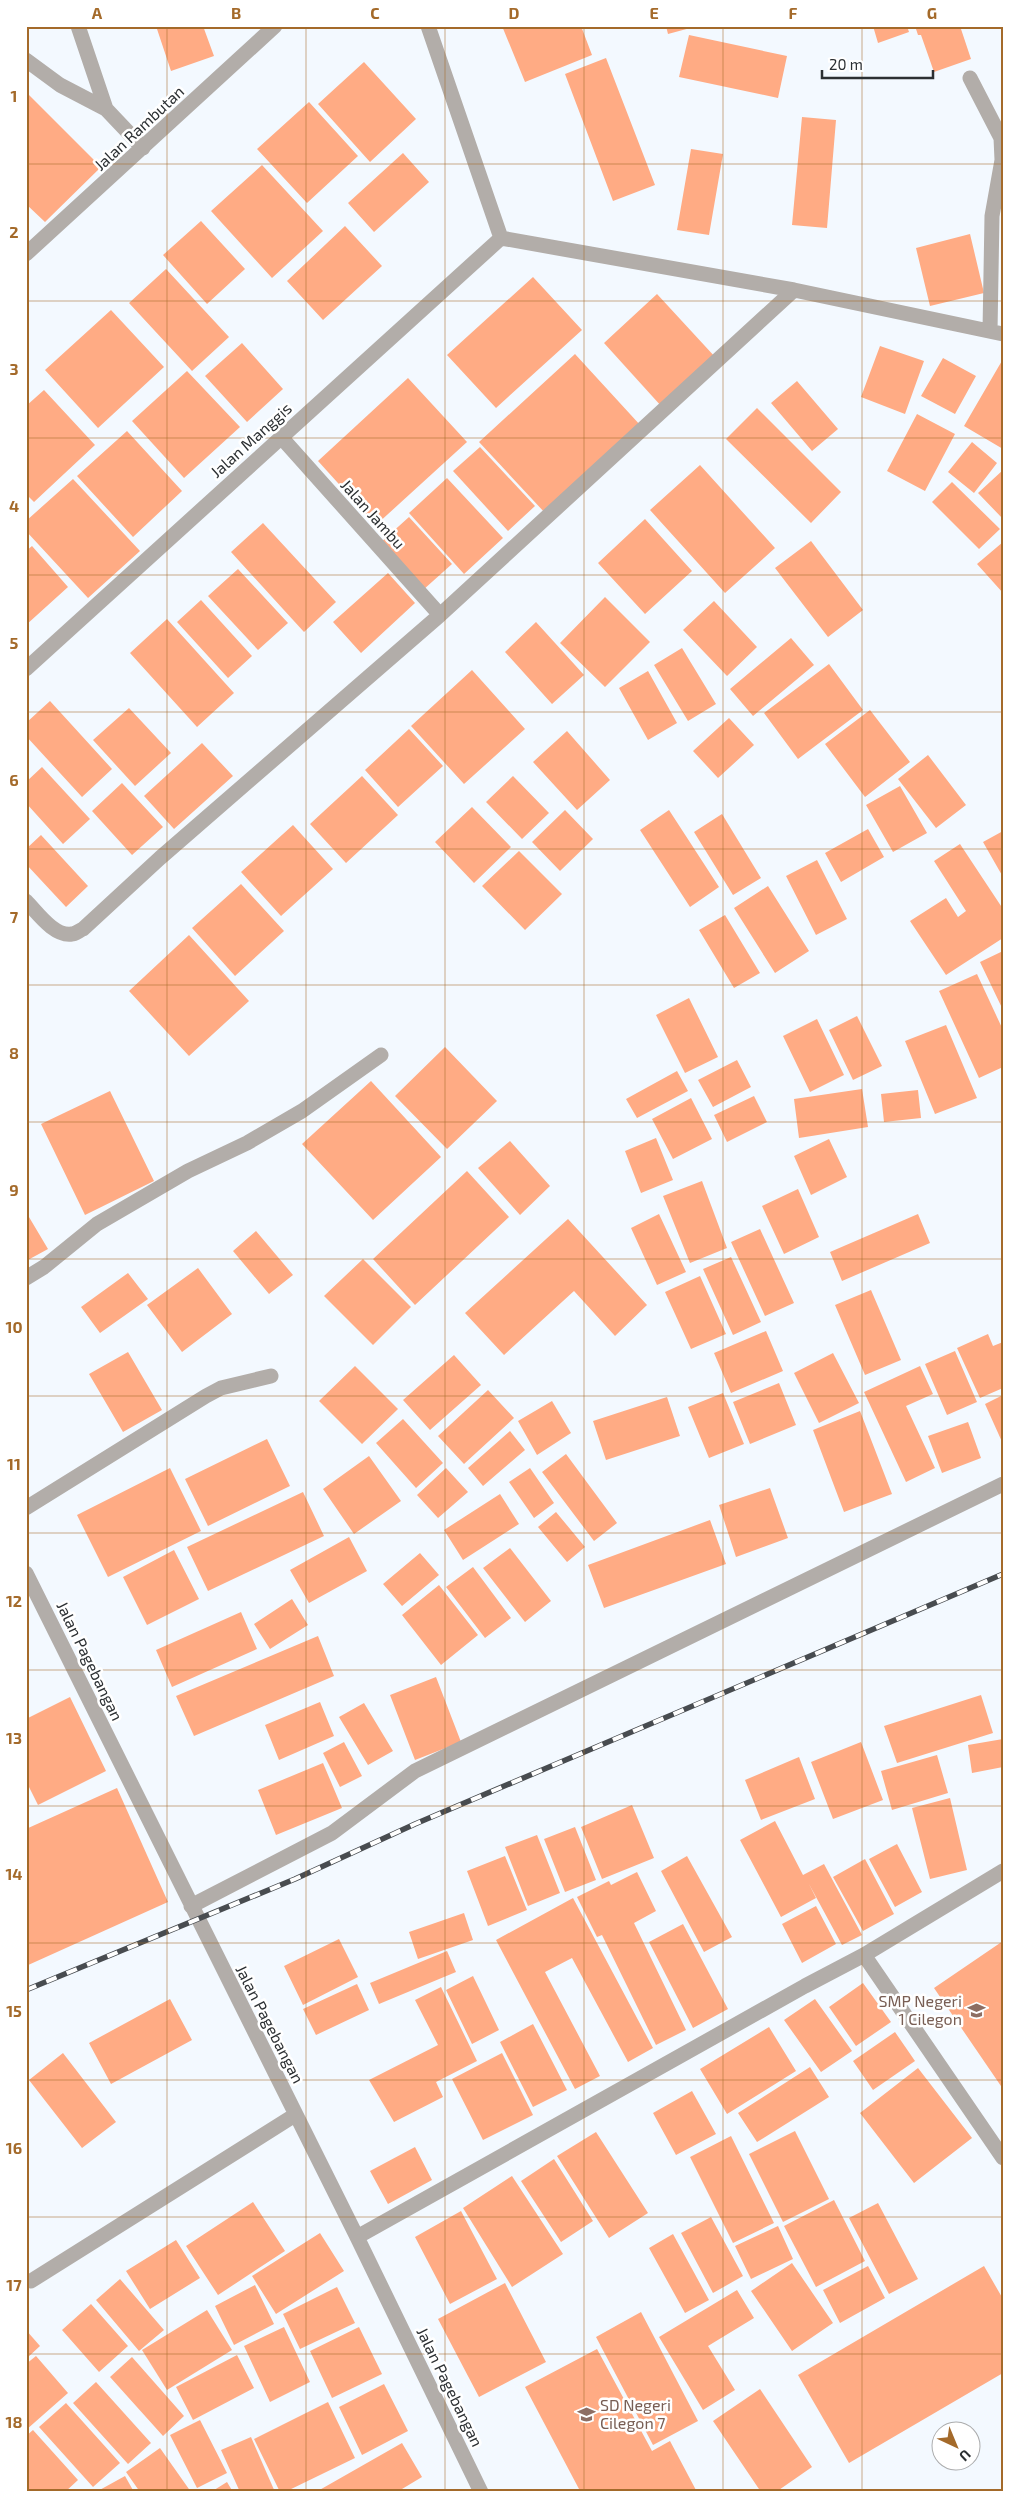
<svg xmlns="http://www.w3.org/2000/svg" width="1029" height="2518" viewBox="0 0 1029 2518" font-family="'Exo 2',sans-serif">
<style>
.building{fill:#ffab84}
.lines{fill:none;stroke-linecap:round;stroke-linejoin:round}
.minor{stroke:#b2ada9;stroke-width:15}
.rail-casing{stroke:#484c50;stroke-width:5.5}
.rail{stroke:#fff;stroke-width:4;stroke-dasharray:11;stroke-linecap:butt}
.grid{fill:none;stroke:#a46a2a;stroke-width:1;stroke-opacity:0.55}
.labels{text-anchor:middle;stroke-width:5;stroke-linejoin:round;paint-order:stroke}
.street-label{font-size:16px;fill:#2c3033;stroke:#fff}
.education-label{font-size:16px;fill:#785e54;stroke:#fff;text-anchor:end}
.neatline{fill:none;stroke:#a46a2a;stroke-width:2}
.grid-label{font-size:16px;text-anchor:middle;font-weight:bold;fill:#a46a2a}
</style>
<rect width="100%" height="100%" fill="#f3f9ff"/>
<!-- building -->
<path class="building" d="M 156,26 L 203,26 L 214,56 L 171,71 Z
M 502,26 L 581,26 L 592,55 L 525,82 Z
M 666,26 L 694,26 L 694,27 L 668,34 Z
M 873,26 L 907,26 L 909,32 L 878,43 Z
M 915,26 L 960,26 L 971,59 L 934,72 L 921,35 L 918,35 Z
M 689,35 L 787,56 L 778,98 L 679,77 Z
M 606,58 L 655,185 L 613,201 L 565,74 Z
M 364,62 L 416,119 L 370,162 L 318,104 Z
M 26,92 L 101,167 L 45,222 L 26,204 Z
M 309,102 L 358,156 L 307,203 L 257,149 Z
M 802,117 L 836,120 L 827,228 L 792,225 Z
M 691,149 L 723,154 L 709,235 L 677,230 Z
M 403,153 L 429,182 L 374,232 L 348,203 Z
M 262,165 L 323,231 L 272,278 L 211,211 Z
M 201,221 L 245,269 L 207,304 L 163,255 Z
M 345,226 L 382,266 L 323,320 L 287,281 Z
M 970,234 L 984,293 L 930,306 L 916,248 Z
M 166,269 L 229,337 L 192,371 L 129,303 Z
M 533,277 L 582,330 L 496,408 L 447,355 Z
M 657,294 L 716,358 L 662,407 L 604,343 Z
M 111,310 L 164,367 L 98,428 L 45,370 Z
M 242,343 L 283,389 L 247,422 L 205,376 Z
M 880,346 L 924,361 L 905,414 L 861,397 Z
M 575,354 L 641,426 L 546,514 L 479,442 Z
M 943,358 L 976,376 L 955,414 L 921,396 Z
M 1003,359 L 1003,449 L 964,426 Z
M 187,371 L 240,427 L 184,478 L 132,421 Z
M 408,378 L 467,442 L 376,525 L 318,461 Z
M 797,381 L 838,429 L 812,451 L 771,403 Z
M 44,390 L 95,445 L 34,502 L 26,494 L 26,406 Z
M 757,408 L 841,492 L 811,523 L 726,439 Z
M 917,414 L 955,434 L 925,491 L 887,471 Z
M 127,431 L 182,491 L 133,537 L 77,476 Z
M 972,442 L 997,463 L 974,493 L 948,472 Z
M 480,447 L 535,506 L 508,531 L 453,471 Z
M 700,465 L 775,548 L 725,593 L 650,510 Z
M 1003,470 L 1003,519 L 978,493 Z
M 447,478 L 503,538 L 464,574 L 409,513 Z
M 73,479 L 140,551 L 88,598 L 26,531 L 26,521 Z
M 952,482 L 1000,529 L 979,549 L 932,502 Z
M 409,517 L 452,564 L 423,590 L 379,544 Z
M 645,519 L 692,571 L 645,614 L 598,563 Z
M 263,523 L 336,602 L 304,632 L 231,552 Z
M 811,541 L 863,610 L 828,637 L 775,568 Z
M 1003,542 L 1003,593 L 977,564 Z
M 32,546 L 68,587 L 26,625 L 26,551 Z
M 238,569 L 288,623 L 258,650 L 208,596 Z
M 388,573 L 415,603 L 361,653 L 333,622 Z
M 605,597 L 650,642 L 605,687 L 560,643 Z
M 201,600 L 252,656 L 228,678 L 177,622 Z
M 714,601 L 757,647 L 727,676 L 683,630 Z
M 167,619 L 234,693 L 197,727 L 130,653 Z
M 536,622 L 584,675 L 552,704 L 505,652 Z
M 791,638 L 814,665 L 753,716 L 730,689 Z
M 682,648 L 716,704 L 688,721 L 654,665 Z
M 829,664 L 863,710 L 798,759 L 764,713 Z
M 472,670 L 525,729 L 464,784 L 411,726 Z
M 648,671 L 677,723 L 648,740 L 619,688 Z
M 50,701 L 112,769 L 82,797 L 26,736 L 26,723 Z
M 129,708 L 171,753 L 135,786 L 93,740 Z
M 870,710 L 910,762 L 865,797 L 825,744 Z
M 729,718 L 754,745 L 718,778 L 693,751 Z
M 409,729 L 443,766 L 398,807 L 365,770 Z
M 567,731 L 610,780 L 577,810 L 533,762 Z
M 202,743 L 233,776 L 174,829 L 144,796 Z
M 928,755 L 966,805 L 936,828 L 898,779 Z
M 42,767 L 90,819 L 63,844 L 26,803 L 26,782 Z
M 362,776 L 398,815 L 346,863 L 310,824 Z
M 513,776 L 549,813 L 522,839 L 486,802 Z
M 122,783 L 163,827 L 132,855 L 92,811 Z
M 900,786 L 927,833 L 893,852 L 866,805 Z
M 472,807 L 511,847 L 474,883 L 435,842 Z
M 565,810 L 593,839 L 560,871 L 532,842 Z
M 669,810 L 719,887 L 690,907 L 640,830 Z
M 722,814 L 761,878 L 733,895 L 694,832 Z
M 293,825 L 333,869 L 281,916 L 241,872 Z
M 868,829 L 884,857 L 841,882 L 825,853 Z
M 1003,831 L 1003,877 L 983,842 Z
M 41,835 L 88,886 L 66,907 L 26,864 L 26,849 Z
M 960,844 L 1003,909 L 1003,938 L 946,975 L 910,921 L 946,898 L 958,917 L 966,911 L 934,861 Z
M 519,851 L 562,894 L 525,930 L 482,886 Z
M 817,860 L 847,919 L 816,935 L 786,876 Z
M 241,884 L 284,931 L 235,976 L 192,928 Z
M 768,886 L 809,951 L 775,973 L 734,908 Z
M 725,915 L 760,973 L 734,988 L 699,930 Z
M 189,935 L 249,1001 L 189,1056 L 129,991 Z
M 1003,951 L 1003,1010 L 980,962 Z
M 977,974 L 1003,1030 L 1003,1067 L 979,1078 L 939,991 Z
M 689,998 L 718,1057 L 685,1073 L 656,1015 Z
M 857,1016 L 882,1066 L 853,1080 L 829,1030 Z
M 817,1019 L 844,1075 L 810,1092 L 783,1036 Z
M 946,1025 L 977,1098 L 935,1114 L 905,1041 Z
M 445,1047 L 497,1101 L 447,1149 L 395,1096 Z
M 737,1060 L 751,1087 L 713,1107 L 698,1080 Z
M 677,1071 L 688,1091 L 637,1118 L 626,1099 Z
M 371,1081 L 441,1157 L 373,1220 L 302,1144 Z
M 862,1089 L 868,1127 L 799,1138 L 794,1099 Z
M 918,1090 L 921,1118 L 884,1122 L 881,1094 Z
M 110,1091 L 154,1181 L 85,1215 L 41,1124 Z
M 754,1096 L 767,1122 L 727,1142 L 714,1115 Z
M 691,1098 L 712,1139 L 673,1159 L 652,1119 Z
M 656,1138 L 673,1180 L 641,1193 L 625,1151 Z
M 829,1139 L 847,1177 L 811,1195 L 794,1156 Z
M 510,1141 L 550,1186 L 520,1215 L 478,1168 Z
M 467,1171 L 509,1217 L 415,1305 L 373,1259 Z
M 702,1181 L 727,1248 L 690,1263 L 663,1196 Z
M 798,1189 L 819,1237 L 784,1254 L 762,1206 Z
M 26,1212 L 48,1249 L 26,1261 Z
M 659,1214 L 686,1272 L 657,1285 L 631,1228 Z
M 918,1214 L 930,1243 L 842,1281 L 830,1252 Z
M 568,1219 L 647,1305 L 615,1336 L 574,1291 L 504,1355 L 465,1313 Z
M 760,1229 L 794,1303 L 765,1316 L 731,1242 Z
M 256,1231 L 293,1275 L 269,1294 L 233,1251 Z
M 731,1257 L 761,1322 L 733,1335 L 703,1269 Z
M 363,1259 L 411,1307 L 373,1345 L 324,1296 Z
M 198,1268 L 232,1314 L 182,1352 L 147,1305 Z
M 128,1273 L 148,1299 L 100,1333 L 81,1307 Z
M 700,1276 L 726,1334 L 691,1349 L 665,1292 Z
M 871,1290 L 901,1360 L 865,1375 L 835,1305 Z
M 766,1331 L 783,1371 L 731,1393 L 714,1353 Z
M 988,1334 L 993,1346 L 1003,1342 L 1003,1388 L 980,1398 L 957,1348 Z
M 955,1351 L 977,1402 L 947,1415 L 925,1364 Z
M 128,1352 L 162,1410 L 123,1432 L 89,1374 Z
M 833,1353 L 859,1403 L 819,1423 L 794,1373 Z
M 454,1355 L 481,1385 L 430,1430 L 403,1400 Z
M 355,1366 L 398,1409 L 362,1444 L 319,1401 Z
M 920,1366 L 933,1394 L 906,1406 L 935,1468 L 906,1482 L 864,1392 Z
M 779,1383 L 796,1425 L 750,1444 L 733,1402 Z
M 488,1390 L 514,1418 L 464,1464 L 438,1436 Z
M 723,1393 L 744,1444 L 709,1458 L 688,1407 Z
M 1003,1395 L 1003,1444 L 985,1404 Z
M 667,1397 L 680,1436 L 606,1460 L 593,1421 Z
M 552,1401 L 571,1433 L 537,1455 L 518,1421 Z
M 860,1411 L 892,1494 L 844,1512 L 813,1430 Z
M 403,1419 L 443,1463 L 416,1488 L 376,1443 Z
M 968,1422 L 981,1458 L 942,1473 L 928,1436 Z
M 510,1431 L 525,1450 L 483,1486 L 468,1468 Z
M 267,1439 L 290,1486 L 208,1526 L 185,1479 Z
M 566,1454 L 617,1523 L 594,1541 L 542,1472 Z
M 369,1456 L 401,1501 L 354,1534 L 323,1489 Z
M 170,1468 L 201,1531 L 108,1577 L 77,1515 Z
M 446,1468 L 468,1492 L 438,1518 L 417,1495 Z
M 530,1468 L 554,1503 L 534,1518 L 509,1482 Z
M 770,1488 L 788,1538 L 736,1557 L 719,1505 Z
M 303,1492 L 324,1536 L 208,1591 L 187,1547 Z
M 500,1494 L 519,1524 L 463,1560 L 444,1530 Z
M 556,1512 L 585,1547 L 567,1562 L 538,1527 Z
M 710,1520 L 726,1564 L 604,1608 L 588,1565 Z
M 349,1537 L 367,1571 L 309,1603 L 290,1570 Z
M 510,1548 L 551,1601 L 525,1622 L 483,1568 Z
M 174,1550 L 199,1599 L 147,1625 L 123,1577 Z
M 420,1553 L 439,1575 L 402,1606 L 383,1584 Z
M 473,1567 L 511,1618 L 485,1638 L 446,1587 Z
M 439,1585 L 478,1635 L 441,1665 L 402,1615 Z
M 292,1599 L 308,1625 L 270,1649 L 254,1624 Z
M 241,1612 L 257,1649 L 172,1687 L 156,1650 Z
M 318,1636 L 334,1676 L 194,1736 L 176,1696 Z
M 436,1677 L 461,1742 L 415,1760 L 390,1695 Z
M 981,1695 L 993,1733 L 897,1763 L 884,1726 Z
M 70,1697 L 106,1771 L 38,1805 L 26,1781 L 26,1719 Z
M 320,1702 L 334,1736 L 279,1760 L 265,1725 Z
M 364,1703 L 393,1751 L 368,1765 L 339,1717 Z
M 1003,1739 L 1003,1767 L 972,1773 L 968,1745 Z
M 344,1742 L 362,1776 L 340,1787 L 323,1753 Z
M 861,1742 L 883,1800 L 833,1819 L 811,1762 Z
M 937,1755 L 948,1793 L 892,1810 L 881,1771 Z
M 799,1757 L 815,1799 L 761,1820 L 745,1780 Z
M 323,1763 L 342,1808 L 276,1835 L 258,1790 Z
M 117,1788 L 168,1902 L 26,1966 L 26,1829 Z
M 950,1798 L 967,1870 L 930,1879 L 912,1808 Z
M 632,1805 L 654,1858 L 602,1879 L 581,1827 Z
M 775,1821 L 803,1875 L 824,1864 L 862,1935 L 842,1945 L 809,1884 L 816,1898 L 781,1917 L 740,1840 Z
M 575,1827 L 596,1880 L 565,1892 L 544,1839 Z
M 537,1835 L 560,1893 L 528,1906 L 505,1847 Z
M 897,1844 L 922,1892 L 895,1907 L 869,1859 Z
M 505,1856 L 527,1910 L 488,1926 L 467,1871 Z
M 687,1856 L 732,1937 L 704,1952 L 661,1871 Z
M 865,1859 L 894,1914 L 863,1931 L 833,1877 Z
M 637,1872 L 656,1911 L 634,1923 L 686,2030 L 656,2045 L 602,1935 L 597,1937 L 577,1897 L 609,1881 L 611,1885 Z
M 573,1898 L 653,2048 L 628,2062 L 572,1958 L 545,1972 L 600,2076 L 575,2089 L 496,1940 Z
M 816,1906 L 836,1944 L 802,1963 L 782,1924 Z
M 464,1913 L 473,1940 L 418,1959 L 409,1932 Z
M 683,1924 L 728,2009 L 693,2028 L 649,1942 Z
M 339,1939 L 358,1977 L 303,2005 L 284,1966 Z
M 1003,1941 L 1003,2089 L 934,1988 Z
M 447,1951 L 456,1972 L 379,2004 L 370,1983 Z
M 473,1976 L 499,2030 L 472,2044 L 446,1990 Z
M 863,1983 L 891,2022 L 856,2046 L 829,2007 Z
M 357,1984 L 369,2010 L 316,2035 L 303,2009 Z
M 441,1987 L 477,2061 L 436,2082 L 443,2097 L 394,2122 L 369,2080 L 438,2045 L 415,2000 Z
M 170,1999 L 192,2040 L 111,2084 L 89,2043 Z
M 815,1999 L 852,2051 L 821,2072 L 784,2020 Z
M 533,2024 L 567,2090 L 533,2107 L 500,2042 Z
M 769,2027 L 796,2071 L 727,2114 L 700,2069 Z
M 895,2032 L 915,2061 L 873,2090 L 853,2061 Z
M 63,2053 L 116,2122 L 82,2148 L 29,2080 Z
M 502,2053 L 533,2115 L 483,2140 L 452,2079 Z
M 810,2067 L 829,2097 L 757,2142 L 738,2113 Z
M 918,2068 L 972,2138 L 914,2183 L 860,2113 Z
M 692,2091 L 716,2134 L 676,2155 L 653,2113 Z
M 795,2131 L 829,2199 L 783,2222 L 749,2154 Z
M 596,2132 L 648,2213 L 609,2238 L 557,2156 Z
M 731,2136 L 774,2223 L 733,2243 L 690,2157 Z
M 415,2147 L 432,2180 L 388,2204 L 370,2171 Z
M 554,2159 L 593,2221 L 561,2242 L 521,2181 Z
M 512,2176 L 563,2254 L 512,2287 L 463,2208 Z
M 834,2200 L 865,2261 L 816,2287 L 784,2226 Z
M 253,2202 L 285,2251 L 218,2295 L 186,2246 Z
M 878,2203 L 918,2279 L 889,2294 L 849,2218 Z
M 461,2211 L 497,2279 L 450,2304 L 415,2237 Z
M 711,2217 L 743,2276 L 713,2293 L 681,2233 Z
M 778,2226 L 793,2259 L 751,2279 L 735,2246 Z
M 320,2233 L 344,2271 L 276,2314 L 252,2276 Z
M 673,2234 L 709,2300 L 685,2313 L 649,2248 Z
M 176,2240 L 200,2278 L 150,2309 L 126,2271 Z
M 792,2263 L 833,2323 L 792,2351 L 751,2291 Z
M 868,2266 L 885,2298 L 840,2323 L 823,2290 Z
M 984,2266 L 1003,2299 L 1003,2373 L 849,2463 L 798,2375 Z
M 120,2279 L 164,2330 L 139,2351 L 96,2300 Z
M 505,2283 L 546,2362 L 479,2397 L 438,2319 Z
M 255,2285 L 274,2324 L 234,2345 L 215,2306 Z
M 337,2287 L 355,2323 L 300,2349 L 283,2314 Z
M 737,2290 L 754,2318 L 708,2346 L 735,2390 L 703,2410 L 659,2337 Z
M 91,2304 L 128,2346 L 99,2372 L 62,2330 Z
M 207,2310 L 232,2350 L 167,2390 L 142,2350 Z
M 641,2312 L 698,2421 L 653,2445 L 596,2337 Z
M 284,2327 L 310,2382 L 270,2402 L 244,2346 Z
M 359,2327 L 382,2374 L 332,2398 L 310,2351 Z
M 26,2330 L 40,2346 L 26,2359 Z
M 597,2349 L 652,2451 L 670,2441 L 697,2492 L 574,2492 L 579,2489 L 525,2387 Z
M 237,2355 L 254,2388 L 193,2420 L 176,2387 Z
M 36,2356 L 68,2393 L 26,2430 L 26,2364 Z
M 132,2357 L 184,2416 L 163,2436 L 110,2377 Z
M 96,2382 L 151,2443 L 128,2464 L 73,2403 Z
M 384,2384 L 408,2431 L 362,2455 L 339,2407 Z
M 760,2389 L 812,2467 L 776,2492 L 761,2492 L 713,2421 Z
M 328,2402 L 355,2458 L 285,2492 L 280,2492 L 254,2439 Z
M 66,2403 L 120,2463 L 93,2487 L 39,2427 Z
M 200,2420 L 227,2473 L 197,2488 L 170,2435 Z
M 33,2430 L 78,2480 L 65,2492 L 26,2492 L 26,2436 Z
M 251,2437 L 275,2492 L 240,2492 L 221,2450 Z
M 402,2443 L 422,2477 L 397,2492 L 316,2492 Z
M 160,2448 L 191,2492 L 140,2492 L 126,2472 Z
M 125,2476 L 134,2492 L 96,2492 Z
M 227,2482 L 233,2492 L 211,2492 Z"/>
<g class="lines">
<!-- minor -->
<path class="minor" d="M 78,26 L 106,109 L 143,148
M 428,26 L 501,238
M 26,60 L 60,85 L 106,109
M 970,78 L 1001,138 L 1002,160 L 992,216 L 990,331
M 501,238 L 794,290 L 1003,334
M 26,254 L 275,26
M 281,437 L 440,615
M 26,669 L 501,238
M 26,901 C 37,912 54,937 72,934 C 75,934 80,930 83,929 L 160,858 L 440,615 L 794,290
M 26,1278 L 44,1267 L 97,1224 L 188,1171 L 247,1143 L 302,1111 L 381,1055
M 26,1508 L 206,1396 L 221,1388 L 271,1376
M 26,1573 L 357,2237 L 481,2492
M 191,1906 L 332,1833 L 415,1771 L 1003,1484
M 864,1955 L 1003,2158
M 357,2237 L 805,1986 L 864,1955 L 1003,1871
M 31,2281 L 295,2115"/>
<defs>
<path id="rail" d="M 26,1990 L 295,1879 L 415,1824 L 1003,1574"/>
</defs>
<!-- rail casing -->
<use href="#rail" class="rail-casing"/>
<!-- rail -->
<use href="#rail" class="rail"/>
</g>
<!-- grid -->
<path class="grid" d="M 167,26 L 167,2492M 306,26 L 306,2492M 445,26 L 445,2492M 584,26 L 584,2492M 723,26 L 723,2492M 862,26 L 862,2492M 26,164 L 1003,164M 26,301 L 1003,301M 26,438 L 1003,438M 26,575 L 1003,575M 26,712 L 1003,712M 26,849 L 1003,849M 26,985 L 1003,985M 26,1122 L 1003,1122M 26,1259 L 1003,1259M 26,1396 L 1003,1396M 26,1533 L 1003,1533M 26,1670 L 1003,1670M 26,1806 L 1003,1806M 26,1943 L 1003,1943M 26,2080 L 1003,2080M 26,2217 L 1003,2217M 26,2354 L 1003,2354"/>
<!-- icons -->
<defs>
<symbol id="school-bare" viewBox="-9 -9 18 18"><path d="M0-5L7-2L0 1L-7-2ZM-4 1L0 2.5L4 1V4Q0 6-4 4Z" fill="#8d6e63" stroke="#fff" stroke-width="2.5" paint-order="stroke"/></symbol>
</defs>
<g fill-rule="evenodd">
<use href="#school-bare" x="964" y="1998" width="25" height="25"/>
<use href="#school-bare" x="574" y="2402" width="25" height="25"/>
</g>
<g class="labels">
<!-- street labels -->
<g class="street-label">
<text transform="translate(139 128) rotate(-43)" y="6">Jalan Rambutan</text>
<text transform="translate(251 440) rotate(-42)" y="6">Jalan Manggis</text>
<text transform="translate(373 514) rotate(48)" y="6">Jalan Jambu</text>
<text transform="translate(90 1661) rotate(64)" y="6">Jalan Pagebangan</text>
<text transform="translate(270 2024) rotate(63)" y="6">Jalan Pagebangan</text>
<text transform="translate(450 2387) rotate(64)" y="6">Jalan Pagebangan</text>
</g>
<!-- education labels -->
<g class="education-label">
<text x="962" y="2007">SMP Negeri<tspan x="962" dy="18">1 Cilegon</tspan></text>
<text x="600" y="2411" text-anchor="start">SD Negeri<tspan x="600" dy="18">Cilegon 7</tspan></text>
</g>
</g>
<!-- border -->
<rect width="1029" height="2518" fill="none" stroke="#ffffff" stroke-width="55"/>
<!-- north arrow -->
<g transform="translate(956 2446) rotate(136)"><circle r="24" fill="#ffffff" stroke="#abacad"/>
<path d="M0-4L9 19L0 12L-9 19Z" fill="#a46a2a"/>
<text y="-8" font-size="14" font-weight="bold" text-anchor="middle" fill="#2c3033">U</text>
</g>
<!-- scale -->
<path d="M822 70v8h111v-8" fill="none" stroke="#2c3033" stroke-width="2.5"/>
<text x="829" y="70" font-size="15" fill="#2c3033" stroke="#ffffff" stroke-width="4" paint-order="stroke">20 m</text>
<rect x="28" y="28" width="974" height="2462" class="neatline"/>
<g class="grid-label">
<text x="97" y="19">A</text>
<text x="236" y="19">B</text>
<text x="375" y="19">C</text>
<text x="514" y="19">D</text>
<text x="654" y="19">E</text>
<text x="793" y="19">F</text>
<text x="932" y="19">G</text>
<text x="14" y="102">1</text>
<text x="14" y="238">2</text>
<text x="14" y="375">3</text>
<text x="14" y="512">4</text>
<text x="14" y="649">5</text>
<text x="14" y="786">6</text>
<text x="14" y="923">7</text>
<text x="14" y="1059">8</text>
<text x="14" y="1196">9</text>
<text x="14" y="1333">10</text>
<text x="14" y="1470">11</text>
<text x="14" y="1607">12</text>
<text x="14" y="1744">13</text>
<text x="14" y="1880">14</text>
<text x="14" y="2017">15</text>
<text x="14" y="2154">16</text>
<text x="14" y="2291">17</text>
<text x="14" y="2428">18</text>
</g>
</svg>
